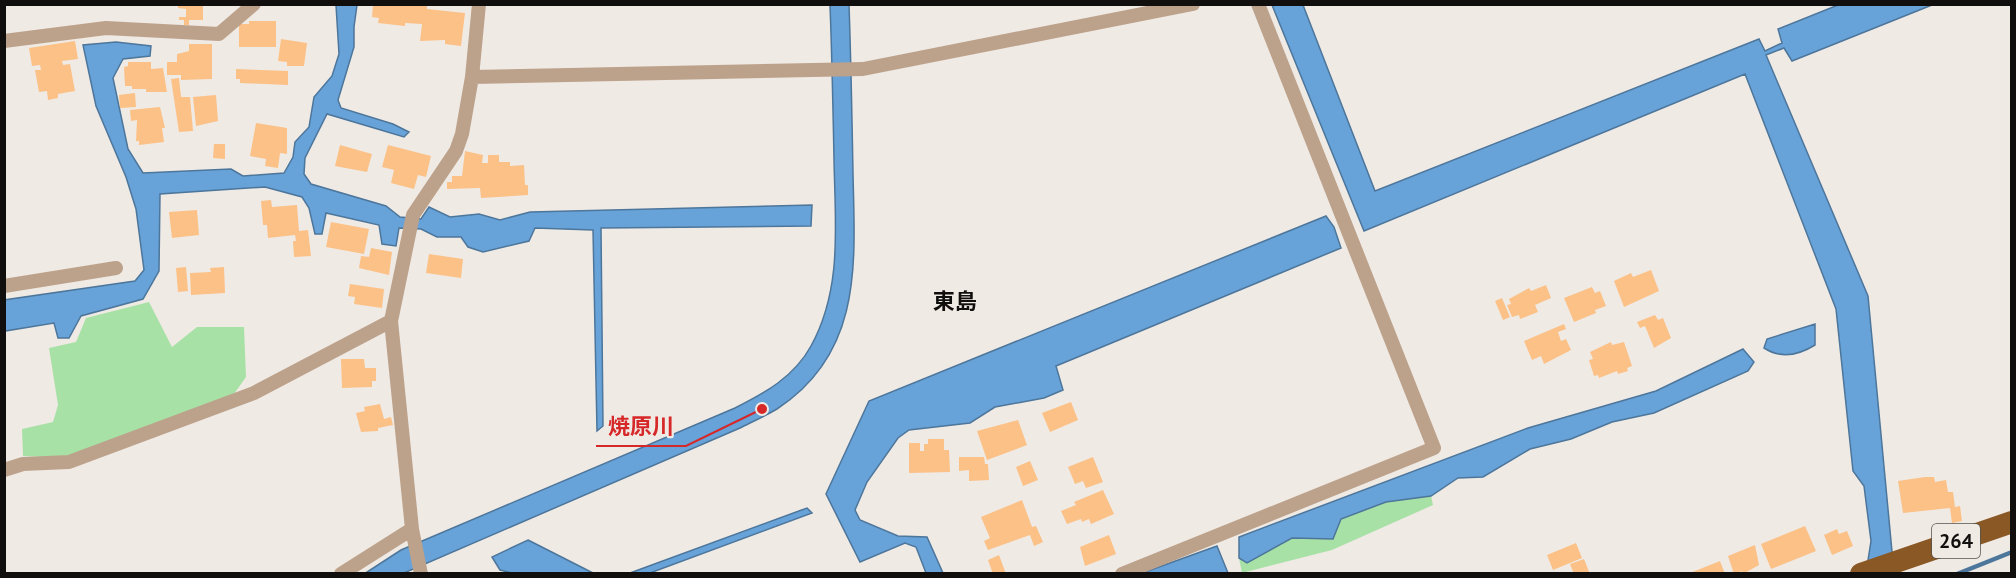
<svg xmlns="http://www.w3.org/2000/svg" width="2016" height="578" viewBox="0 0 2016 578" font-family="'PT Sans','Noto Sans JP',sans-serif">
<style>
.green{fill:#a8e1a6}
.water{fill:#67a2d8;stroke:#4d769b;stroke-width:1.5}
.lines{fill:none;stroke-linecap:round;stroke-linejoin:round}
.stream{stroke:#4d769b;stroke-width:4.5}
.building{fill:#fbc186}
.minor{stroke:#bda28b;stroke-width:14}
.trunk{stroke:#8a5824;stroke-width:22}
.labels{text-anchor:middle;stroke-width:4.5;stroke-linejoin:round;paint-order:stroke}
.shield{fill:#f0eae5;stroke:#54514e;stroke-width:1.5}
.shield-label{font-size:20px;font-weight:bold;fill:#110f0d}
.neighbourhood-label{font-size:22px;font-weight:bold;fill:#110f0d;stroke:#f0eae5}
.leader{fill:none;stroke:#d62828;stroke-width:2}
.callout-dot{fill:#d62828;stroke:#f0eae5;stroke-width:2}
.callout-label{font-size:22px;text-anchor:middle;font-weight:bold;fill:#d62828;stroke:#f0eae5;stroke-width:4.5;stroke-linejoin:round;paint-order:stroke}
</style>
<rect width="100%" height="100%" fill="#f0eae5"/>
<!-- green -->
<path class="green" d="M 149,302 L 172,347 L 197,327 L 244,327 L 246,377 L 234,394 L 66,458 L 23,456 L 22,429 L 53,422 L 58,405 L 49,348 L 76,342 L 86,318 Z
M 1431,496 L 1433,505 L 1332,550 L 1242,573 L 1239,558 L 1247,563 L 1292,538 L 1333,539 L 1340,519 L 1386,502 Z"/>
<!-- water -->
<path class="water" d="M 336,5 L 357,5 L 354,27 L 354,47 L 338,100 L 341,108 L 393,124 L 409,132 L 404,137 L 327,114 L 305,158 L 304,174 L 311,184 L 386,206 L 400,217 L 421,219 L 429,207 L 450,217 L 479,214 L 500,220 L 530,212 L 812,205 L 811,226 L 601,228 L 603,426 L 597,431 L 593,230 L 535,228 L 529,241 L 483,252 L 468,247 L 461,237 L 437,237 L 421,229 L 399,228 L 396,246 L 382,244 L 379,225 L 326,213 L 322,234 L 315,234 L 309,208 L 302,197 L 265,187 L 160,194 L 159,271 L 143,299 L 81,316 L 69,338 L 58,338 L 54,323 L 5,331 L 4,300 L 135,281 L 144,270 L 136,209 L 126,177 L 96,106 L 83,45 L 116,42 L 151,46 L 150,56 L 123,59 L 113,78 L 128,149 L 143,173 L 231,169 L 243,176 L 284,173 L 293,157 L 295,142 L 309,127 L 314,97 L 332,76 L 339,54 Z
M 830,5 L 849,5 C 851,61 852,117 853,174 C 855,263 863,353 777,409 C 765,416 752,422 740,428 L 404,573 L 364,574 L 401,550 L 735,408 C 765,393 794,377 811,346 C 843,288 835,223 834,159 C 833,108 832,56 830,5 Z
M 1272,5 L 1303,5 L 1375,191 L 1759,39 L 1765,51 L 1782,43 L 1778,29 L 1838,5 L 1932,5 L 1792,61 L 1784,48 L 1766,55 L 1868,296 L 1894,573 L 1866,573 L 1871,541 L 1864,486 L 1853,471 L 1836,309 L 1745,74 L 1364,231 Z
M 1326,216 L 1334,227 L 1341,248 L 1056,366 L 1063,390 L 1044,398 L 995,407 L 970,423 L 909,430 L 898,438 L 867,482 L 855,510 L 860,520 L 898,536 L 927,537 L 943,573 L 926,573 L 916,547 L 905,543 L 860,562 L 826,494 L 869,401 Z
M 1815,324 L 1815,345 C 1799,355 1781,359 1764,348 L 1767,339 Z
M 1743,349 L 1754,362 L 1748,371 L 1654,413 L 1612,422 L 1571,439 L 1530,449 L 1483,477 L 1458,478 L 1431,496 L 1386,502 L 1341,519 L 1333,539 L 1292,538 L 1247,563 L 1239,558 L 1239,537 L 1528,428 L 1656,391 Z
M 807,508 L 812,513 L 650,573 L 630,573 Z
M 528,540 L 593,573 L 516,574 L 500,570 L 492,557 Z
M 1217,546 L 1228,573 L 1142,574 L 1145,572 Z"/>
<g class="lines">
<!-- stream -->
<path class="stream" d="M 1957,574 L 2012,552"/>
</g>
<!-- building -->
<path class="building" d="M 178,4 L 203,4 L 203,20 L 189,20 L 189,25 L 184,25 L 184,20 L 179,20 L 179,17 L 186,17 L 186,9 L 178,8 Z
M 373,4 L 417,4 L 427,6 L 427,9 L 465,13 L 461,46 L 445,44 L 445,40 L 420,41 L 422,24 L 405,23 L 405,26 L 378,23 L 379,18 L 372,17 Z
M 249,21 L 276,21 L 276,47 L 239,47 L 239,24 L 249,24 Z
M 281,39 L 307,43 L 304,66 L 287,66 L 287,62 L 278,61 Z
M 75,41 L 78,59 L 62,61 L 63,65 L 70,64 L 75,91 L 58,94 L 58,98 L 48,100 L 47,91 L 39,92 L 35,70 L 41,70 L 40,65 L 32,66 L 29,48 Z
M 189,44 L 212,44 L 212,79 L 181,80 L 181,75 L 167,75 L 167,62 L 177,62 L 177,54 L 189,51 Z
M 128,62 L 151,62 L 151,69 L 163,68 L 167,92 L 146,92 L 146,89 L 132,89 L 132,86 L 125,86 L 124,67 L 128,66 Z
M 236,69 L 288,71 L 288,85 L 240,83 L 240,79 L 236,79 Z
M 179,78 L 181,97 L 190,97 L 193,131 L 179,132 L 171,79 Z
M 135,93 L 136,107 L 120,108 L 119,95 Z
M 216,95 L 218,121 L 196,126 L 193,97 Z
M 160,107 L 165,128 L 162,128 L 164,142 L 139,145 L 139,141 L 136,141 L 137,120 L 131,121 L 130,110 Z
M 256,123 L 287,128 L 287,154 L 280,153 L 278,168 L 265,166 L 266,159 L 250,156 Z
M 214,144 L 225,144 L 225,159 L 213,158 Z
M 340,145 L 372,154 L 367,172 L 335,166 Z
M 388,145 L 431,156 L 426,177 L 418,175 L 414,189 L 391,183 L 394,170 L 382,167 Z
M 465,151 L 483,155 L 482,163 L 488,163 L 488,155 L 499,155 L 499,162 L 510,162 L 510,166 L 524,165 L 525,185 L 528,185 L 528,195 L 481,198 L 480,188 L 447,189 L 447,182 L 452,182 L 452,176 L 462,176 Z
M 271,200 L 272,207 L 297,205 L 299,231 L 308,230 L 311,256 L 294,257 L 293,241 L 296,241 L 295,235 L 268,238 L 267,225 L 263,225 L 261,201 Z
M 197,210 L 199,235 L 172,238 L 169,212 Z
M 331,222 L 369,229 L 364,254 L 326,247 Z
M 371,248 L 392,252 L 389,275 L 359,268 L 361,256 L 369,257 Z
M 429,254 L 463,259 L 461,278 L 426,273 Z
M 186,267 L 188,291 L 178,292 L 176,268 Z
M 224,267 L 225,293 L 191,295 L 190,273 L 211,272 L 210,268 Z
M 1651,270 L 1659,291 L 1624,307 L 1614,281 L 1631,273 L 1633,277 Z
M 350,284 L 384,289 L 382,308 L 354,304 L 355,297 L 348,296 Z
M 1546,285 L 1551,298 L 1535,305 L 1538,312 L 1520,319 L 1519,315 L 1512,317 L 1507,305 L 1511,304 L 1509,299 L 1529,288 L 1531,291 Z
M 1592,287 L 1595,293 L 1600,291 L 1606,306 L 1595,310 L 1596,313 L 1574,322 L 1564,298 Z
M 1502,298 L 1510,317 L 1503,320 L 1495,301 Z
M 1655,315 L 1658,320 L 1663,318 L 1671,338 L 1654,348 L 1645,326 L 1640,328 L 1637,322 Z
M 1564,324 L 1566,329 L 1558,332 L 1561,341 L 1566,339 L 1571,350 L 1544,364 L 1541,356 L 1532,360 L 1524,341 Z
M 1611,342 L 1612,345 L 1624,342 L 1632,366 L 1627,368 L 1628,371 L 1618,374 L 1617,371 L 1599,378 L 1598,375 L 1594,376 L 1589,360 L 1593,359 L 1590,352 Z
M 341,359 L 364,359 L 365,368 L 376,368 L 376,381 L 372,381 L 372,387 L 342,388 Z
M 1071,402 L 1078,420 L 1050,432 L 1042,413 Z
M 380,404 L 384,419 L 391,417 L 393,425 L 378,428 L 378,431 L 361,432 L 356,413 L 365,411 L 364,407 Z
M 1018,420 L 1027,445 L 987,460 L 977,431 Z
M 928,439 L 944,439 L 944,450 L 949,450 L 950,472 L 909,473 L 909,443 L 920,443 L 920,451 L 924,451 L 924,444 L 928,444 Z
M 959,457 L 984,457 L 985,464 L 988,464 L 989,480 L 969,481 L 969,470 L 959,471 Z
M 1093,457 L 1103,482 L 1086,488 L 1083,481 L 1075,484 L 1068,467 Z
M 1030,461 L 1038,480 L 1023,486 L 1016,467 Z
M 1925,477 L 1934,477 L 1935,482 L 1946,480 L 1948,492 L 1953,492 L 1955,507 L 1960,506 L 1962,521 L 1952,523 L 1950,508 L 1903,513 L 1898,481 Z
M 1103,490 L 1114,514 L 1091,524 L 1089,519 L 1082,522 L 1081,519 L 1067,524 L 1061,511 L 1076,505 L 1074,502 Z
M 1022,500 L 1032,527 L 1036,526 L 1043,542 L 1034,546 L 1030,535 L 988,550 L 984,541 L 990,538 L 981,517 Z
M 1805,526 L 1816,551 L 1771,569 L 1761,544 Z
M 1837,529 L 1839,534 L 1847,531 L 1853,546 L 1832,555 L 1824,535 Z
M 1109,535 L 1116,554 L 1085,566 L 1080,547 Z
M 1576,543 L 1582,558 L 1553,570 L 1547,555 Z
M 1755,545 L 1759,565 L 1743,574 L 1742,571 L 1734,574 L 1728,556 Z
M 999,555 L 1006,574 L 993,574 L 988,560 Z
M 1584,559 L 1590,574 L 1574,574 L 1570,564 Z
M 1720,561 L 1725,574 L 1690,574 L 1690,573 Z"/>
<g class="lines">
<!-- minor -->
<path class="minor" d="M 4,41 L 106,28 L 219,34 L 254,4
M 472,77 L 863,69 L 1193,4
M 4,286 L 116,268
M 391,321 L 412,529 L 421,574
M 4,470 L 23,464 L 69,462 L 254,393 L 391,321 L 413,215 L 456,151 L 462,134 L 472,77 L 479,4
M 341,574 L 412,529
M 1122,574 L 1434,448 L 1258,4"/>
<!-- trunk -->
<path class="trunk" d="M 1861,574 L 2012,522"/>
</g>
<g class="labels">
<!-- shield labels -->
<rect class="shield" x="1932" y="524" width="48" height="34" rx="4.5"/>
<g class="shield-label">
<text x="1956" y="548">264</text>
</g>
<!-- neighbourhood labels -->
<g class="neighbourhood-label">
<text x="955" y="309">東島</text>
</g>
</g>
<!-- callouts -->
<path class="leader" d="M762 409L686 446H596"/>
<circle class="callout-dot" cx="762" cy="409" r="6"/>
<g class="callout-label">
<text x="641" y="434">焼原川</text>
</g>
<!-- border -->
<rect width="2016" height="578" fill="none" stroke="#110f0d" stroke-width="12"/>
</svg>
